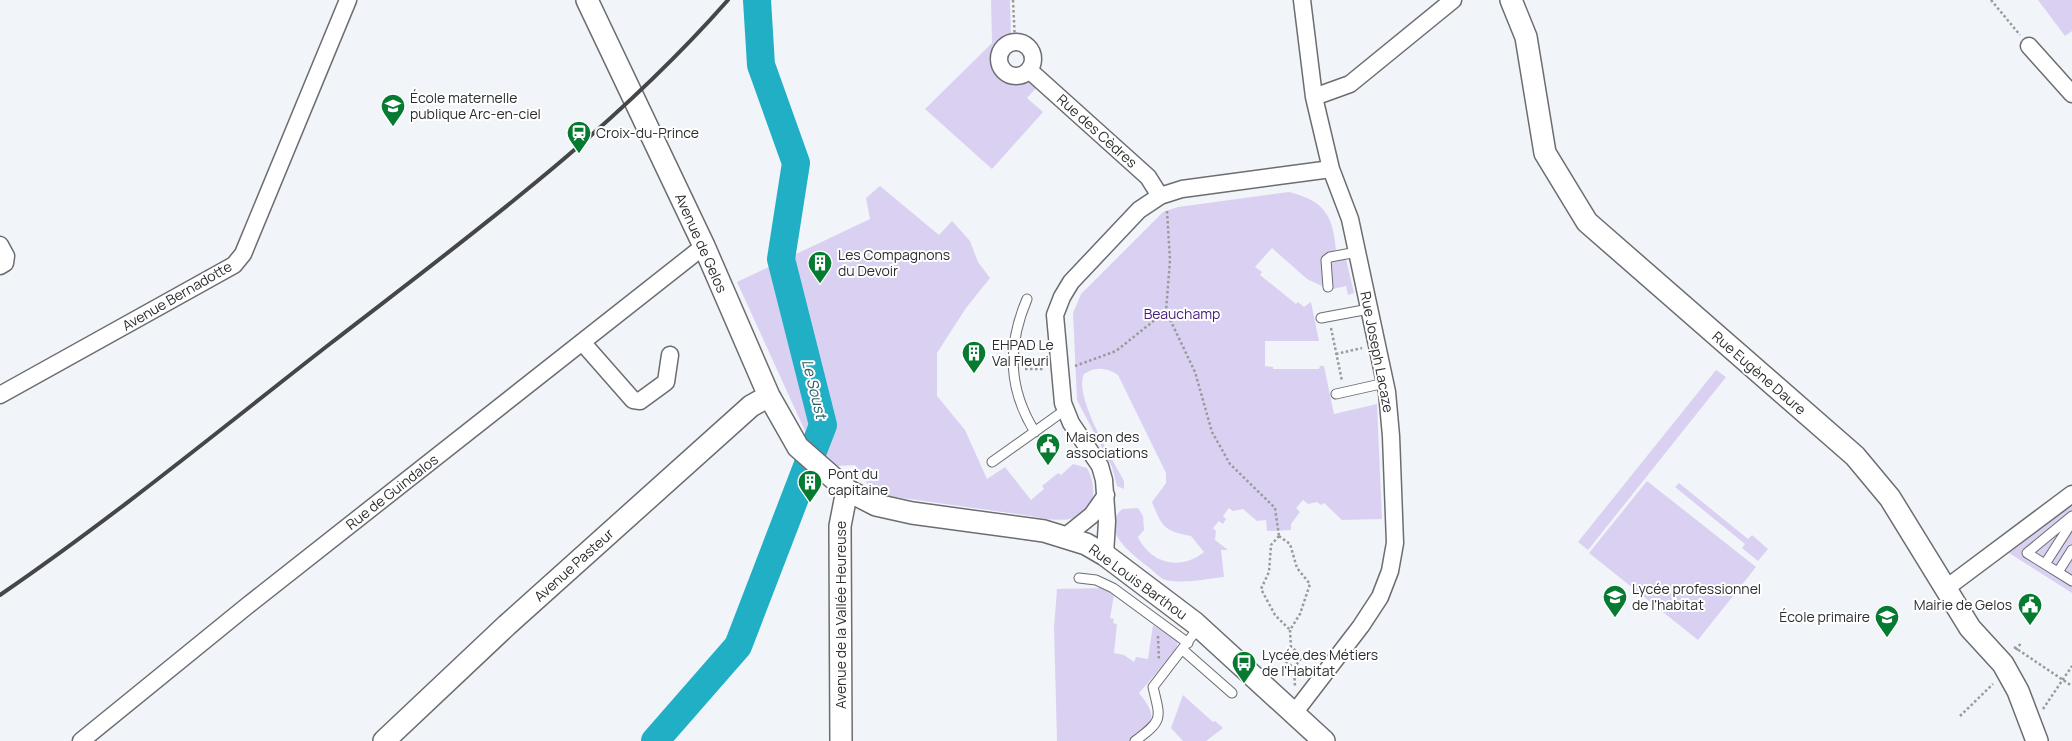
<svg xmlns="http://www.w3.org/2000/svg" width="2072" height="741" viewBox="0 0 2072 741" font-family="Manrope,sans-serif">
<style>
.green{fill:#dad1f2}
.lines{fill:none;stroke-linecap:round;stroke-linejoin:round}
.river{stroke:#21afc6;stroke-width:28}
.service-casing{stroke:#6b6d71;stroke-width:11}
.minor-casing{stroke:#6b6d71;stroke-width:19}
.tertiary-casing{stroke:#6b6d71;stroke-width:24}
.path{stroke:#989a9c;stroke-width:2.5;stroke-dasharray:2.5 2.5;stroke-linecap:butt}
.service{stroke:#fff;stroke-width:9}
.minor{stroke:#fff;stroke-width:16}
.tertiary{stroke:#fff;stroke-width:21}
.rail{stroke:#454648;stroke-width:4}
.labels{text-anchor:middle;stroke-width:4;stroke-linejoin:round;paint-order:stroke}
.poi-label{font-size:14px;fill:#2c2d2e;stroke:#fff;text-anchor:start}
.street-label{font-size:14px;fill:#2c2d2e;stroke:#fff}
.park-label{font-size:14px;fill:#441b76;stroke:#fff}
.water-label{font-size:15px;font-style:italic;fill:#2a5f69;stroke:#fff}
</style>
<rect width="100%" height="100%" fill="#f1f4f8"/>
<!-- green -->
<path class="green" d="M 991,0 L 1010,0 L 1011,37 C 995,46 991,59 998,76 L 1012,83 L 1028,79 L 1037,87 L 1027,98 L 1043,112 L 992,169 L 925,109 L 992,43 Z
M 2038,0 L 2072,0 L 2072,31 L 2065,36 Z
M 880,186 L 939,235 L 952,221 L 970,241 L 978,262 L 990,278 L 966,308 L 937,353 L 937,396 L 965,430 L 987,479 L 1005,467 L 1031,500 L 1044,489 L 1042,486 L 1058,473 L 1061,475 L 1073,464 L 1087,468 C 1098,487 1096,515 1070,519 C 1054,522 1033,516 1017,514 C 974,508 931,502 888,496 L 869,486 L 855,465 L 836,466 L 811,444 L 737,282 L 870,219 L 866,198 Z
M 1289,192 C 1325,201 1333,216 1336,250 L 1329,252 L 1321,261 L 1324,287 L 1307,279 L 1272,248 L 1255,267 L 1262,272 L 1260,275 L 1296,304 L 1298,302 L 1304,307 L 1311,302 L 1319,341 L 1265,341 L 1265,366 L 1273,367 L 1273,369 L 1319,369 L 1320,366 L 1324,366 L 1334,414 L 1377,404 L 1382,519 L 1342,520 L 1324,503 L 1321,505 L 1317,502 L 1308,504 L 1303,500 L 1296,508 L 1300,512 L 1291,524 L 1291,530 L 1267,531 L 1266,520 L 1257,521 L 1243,509 L 1233,511 L 1229,508 L 1223,516 L 1226,519 L 1223,524 L 1219,521 L 1213,528 L 1216,531 L 1215,540 L 1228,550 L 1221,550 L 1224,577 C 1206,579 1184,584 1166,580 C 1160,579 1153,570 1147,566 C 1131,553 1099,530 1122,509 L 1138,508 L 1143,516 L 1144,530 L 1138,537 C 1151,564 1181,571 1204,552 L 1191,536 C 1164,531 1162,527 1152,502 L 1166,483 L 1166,473 L 1118,375 C 1106,367 1095,367 1084,374 C 1073,396 1113,460 1124,481 L 1124,489 L 1117,486 L 1112,467 L 1077,400 L 1073,313 L 1081,294 L 1163,212 L 1178,207 Z
M 1346,259 L 1354,293 L 1348,295 L 1346,286 L 1333,289 L 1330,263 Z
M 1716,370 L 1726,377 L 1588,550 L 1578,542 Z
M 1647,481 L 1756,567 L 1698,640 L 1589,553 Z
M 1679,483 L 1748,539 L 1752,535 L 1768,549 L 1758,561 L 1742,548 L 1745,544 L 1675,487 Z
M 2072,504 L 2072,593 L 2009,553 Z
M 1106,588 L 1114,595 L 1110,618 L 1114,619 L 1113,623 L 1117,624 L 1114,653 L 1124,655 L 1134,662 L 1136,657 L 1148,659 L 1153,625 L 1178,641 L 1176,651 L 1139,693 C 1147,703 1155,713 1150,726 L 1130,741 L 1057,741 L 1054,628 L 1057,589 Z
M 1183,695 L 1213,722 L 1215,721 L 1223,728 L 1206,741 L 1183,741 L 1171,728 Z"/>
<g class="lines">
<!-- river -->
<path class="river" d="M 655,741 L 738,646 L 823,425 L 781,259 L 796,163 L 761,65 L 757,0"/>
<defs>
<path id="service" d="M 1328,287 L 1326,260 L 1330,257 L 1357,252
M 1027,299 C 1007,346 1008,389 1035,432
M 1321,318 L 1369,309
M 1336,394 L 1385,383
M 992,462 L 1065,410
M 2072,516 L 2027,553 L 2072,581
M 2045,564 L 2072,522
M 2058,572 L 2072,550
M 1079,578 L 1096,580 L 1113,588 L 1188,643
M 1183,650 L 1232,693
M 1135,741 C 1163,720 1161,720 1153,687 L 1199,627"/>
<path id="minor" d="M999 59a17 17 0 1 1 34 0a17 17 0 1 1-34 0Z
M 2029,46 L 2072,94
M 1029,70 L 1148,177 L 1160,196
M 1314,97 L 1350,84 L 1453,0
M 0,245 L 6,256 L 5,263 L 0,266
M 582,342 L 633,400 L 640,401 L 666,382 L 670,355
M 0,395 L 234,265 L 243,254 L 348,0
M 1066,536 L 1092,515 L 1106,495
M 1105,555 L 1107,521 L 1104,480 L 1100,466 L 1071,423 L 1063,403 L 1055,315 L 1062,297 L 1071,282 L 1139,210 L 1160,196 L 1182,189 L 1331,169
M 1945,589 L 2072,494
M 1295,712 L 1361,626 L 1380,597 L 1390,571 L 1395,543 L 1391,436 L 1387,392 L 1350,219 L 1331,169 L 1314,97 L 1302,0
M 81,741 L 247,606 L 704,246"/>
<path id="tertiary" d="M 587,0 L 704,246 L 769,396 L 798,447 L 847,490 L 876,505 L 912,513 L 1044,531 L 1086,544 L 1105,555 L 1195,623 L 1324,741
M 1511,0 L 1526,37 L 1545,153 L 1587,222 L 1855,456 L 1890,498 L 1970,628 L 2003,664 L 2018,691 L 2037,741
M 384,741 L 507,625 L 751,406 L 769,396
M 841,741 L 840,526 L 847,490"/>
</defs>
<!-- service casing -->
<use href="#service" class="service-casing"/>
<!-- minor casing -->
<use href="#minor" class="minor-casing"/>
<!-- tertiary casing -->
<use href="#tertiary" class="tertiary-casing"/>
<!-- path -->
<path class="path" d="M 1013,0 L 1015,42
M 1991,0 L 2020,35
M 1167,211 L 1170,260 L 1166,311 L 1195,372 L 1212,432 L 1230,464 L 1275,508 L 1279,536
M 1331,328 L 1342,381
M 1336,354 L 1362,348
M 1075,366 L 1116,351 L 1166,311
M 1025,369 L 1045,369
M 1279,536 L 1290,544 L 1297,568 L 1310,584 L 1300,614 L 1290,630
M 1279,536 L 1271,545 L 1269,572 L 1261,589 L 1275,615 L 1290,630
M 1290,630 L 1291,647 L 1283,659 L 1294,668 L 1303,656 L 1291,647
M 1158,636 L 1159,661
M 2014,647 L 2072,686
M 2016,650 L 2021,643
M 1294,668 L 1295,687
M 2043,709 L 2072,666
M 1960,716 L 1993,684"/>
<!-- service -->
<use href="#service" class="service"/>
<!-- minor -->
<use href="#minor" class="minor"/>
<!-- tertiary -->
<use href="#tertiary" class="tertiary"/>
<!-- rail -->
<path class="rail" d="M 0,595 C 114,517 222,428 331,343 C 469,236 612,132 728,0"/>
</g>
<!-- icons -->
<defs>
<symbol id="school-pin" viewBox="-11 -11 22 30"><path d="M0 17L-7.5 6A9.5 9.5 0 1 1 7.5 6Z" fill="#057a30" stroke="#fff"/><path d="M0-5L7-2L0 1L-7-2ZM-4 1L0 2.5L4 1V4Q0 6-4 4Z" fill="#fff"/></symbol>
<symbol id="station-pin" viewBox="-11 -11 22 30"><path d="M0 17L-7.5 6A9.5 9.5 0 1 1 7.5 6Z" fill="#057a30" stroke="#fff"/><path d="M-3-6H3Q5-6 5-4V2Q5 4 3 4L4.5 6H3L1.5 4h-3L-3 6H-4.5L-3 4Q-5 4-5 2V-4Q-5-6-3-6ZM-3.5-4v3h7v-3ZM-3.5 1v1.5H-2V1ZM2 1v1.5H3.5V1Z" fill="#fff"/></symbol>
<symbol id="building-pin" viewBox="-11 -11 22 30"><path d="M0 17L-7.5 6A9.5 9.5 0 1 1 7.5 6Z" fill="#057a30" stroke="#fff"/><path d="M-4-6H4V6H1V3H-1V6H-4ZM-2.5-4.3h1.7v1.8h-1.7ZM.8-4.3h1.7v1.8H.8ZM-2.5-1h1.7V.8h-1.7ZM.8-1h1.7V.8H.8Z" fill="#fff"/></symbol>
<symbol id="civic-pin" viewBox="-11 -11 22 30"><path d="M0 17L-7.5 6A9.5 9.5 0 1 1 7.5 6Z" fill="#057a30" stroke="#fff"/><path d="M-.6-6.5H3V-4.5H.6V-3L4-1V1h2V6H-6V1h2V-1L-.6-3ZM-1.2 2.5V6h2.4V2.5Z" fill="#fff"/></symbol>
<symbol id="bus-pin" viewBox="-11 -11 22 30"><path d="M0 17L-7.5 6A9.5 9.5 0 1 1 7.5 6Z" fill="#057a30" stroke="#fff"/><path d="M-5-6H5V4H4V6H2V4H-2V6H-4V4H-5ZM-3.5-4V0h7V-4ZM-3.5 1.2v1.5H-2V1.2ZM2 1.2v1.5H3.5V1.2Z" fill="#fff"/></symbol>
</defs>
<g fill-rule="evenodd">
<use href="#school-pin" x="379" y="92" width="28" height="38"/>
<use href="#station-pin" x="565" y="119" width="28" height="38"/>
<use href="#building-pin" x="806" y="249" width="28" height="38"/>
<use href="#building-pin" x="960" y="339" width="28" height="38"/>
<use href="#civic-pin" x="1034" y="431" width="28" height="38"/>
<use href="#building-pin" x="796" y="468" width="28" height="38"/>
<use href="#school-pin" x="1601" y="583" width="28" height="38"/>
<use href="#civic-pin" x="2016" y="591" width="28" height="38"/>
<use href="#school-pin" x="1873" y="603" width="28" height="38"/>
<use href="#bus-pin" x="1230" y="649" width="28" height="38"/>
</g>
<g class="labels">
<!-- poi labels -->
<g class="poi-label">
<text x="410" y="103">École maternelle<tspan x="410" dy="16">publique Arc-en-ciel</tspan></text>
<text x="596" y="138">Croix-du-Prince</text>
<text x="838" y="260">Les Compagnons<tspan x="838" dy="16">du Devoir</tspan></text>
<text x="992" y="350">EHPAD Le<tspan x="992" dy="16">Val Fleuri</tspan></text>
<text x="1066" y="442">Maison des<tspan x="1066" dy="16">associations</tspan></text>
<text x="828" y="479">Pont du<tspan x="828" dy="16">capitaine</tspan></text>
<text x="1632" y="594">Lycée professionnel<tspan x="1632" dy="16">de l'habitat</tspan></text>
<text x="2012" y="610" text-anchor="end">Mairie de Gelos</text>
<text x="1870" y="622" text-anchor="end">École primaire</text>
<text x="1262" y="660">Lycée des Métiers<tspan x="1262" dy="16">de l'Habitat</tspan></text>
</g>
<!-- street labels -->
<g class="street-label">
<text transform="translate(1097 131) rotate(42)" y="5">Rue des Cèdres</text>
<text transform="translate(701 243) rotate(66)" y="5">Avenue de Gelos</text>
<text transform="translate(177 296) rotate(-30)" y="5">Avenue Bernadotte</text>
<text transform="translate(1377 352) rotate(79)" y="5">Rue Joseph Lacaze</text>
<text transform="translate(1759 373) rotate(41)" y="5">Rue Eugène Daure</text>
<text transform="translate(392 492) rotate(-38)" y="5">Rue de Guindalos</text>
<text transform="translate(574 565) rotate(-42)" y="5">Avenue Pasteur</text>
<text transform="translate(1138 582) rotate(36)" y="5">Rue Louis Barthou</text>
<text transform="translate(841 615) rotate(-90)" y="5">Avenue de la Vallée Heureuse</text>
</g>
<!-- park labels -->
<g class="park-label">
<text x="1182" y="319">Beauchamp</text>
</g>
<!-- water labels -->
<g class="water-label">
<text transform="translate(814 389) rotate(76)" y="5">Le Soust</text>
</g>
</g>
</svg>
